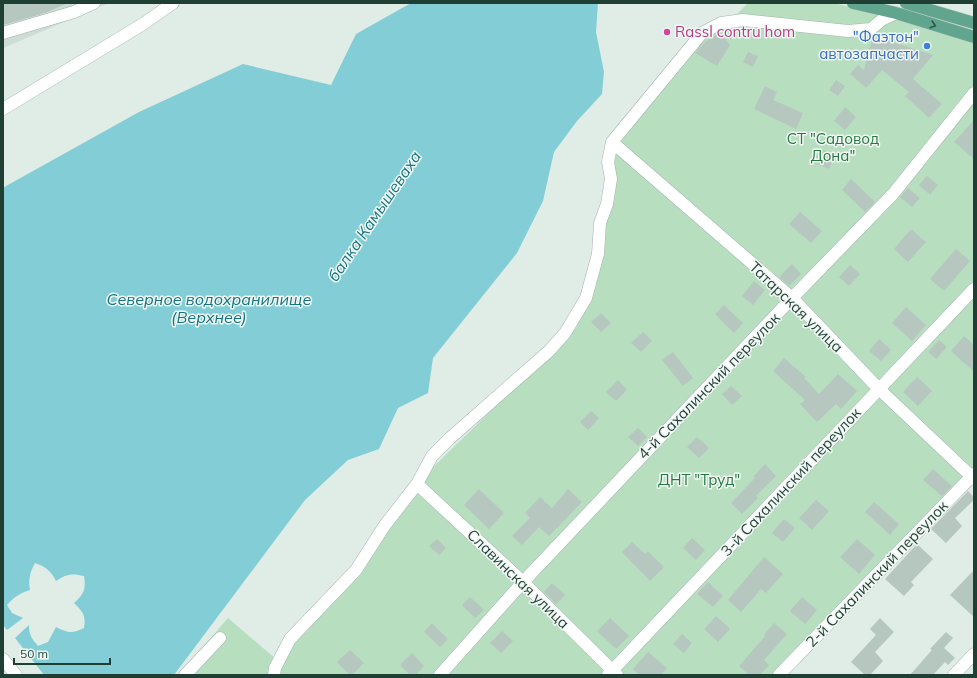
<svg xmlns="http://www.w3.org/2000/svg" width="977" height="678" viewBox="0 0 977 678" font-family="Mulish,sans-serif">
<style>
.built{fill:#cedcd5}
.green{fill:#b7dfbf}
.water{fill:#83ced6}
.building{fill:#b5c7bf}
.lines{fill:none;stroke-linecap:round;stroke-linejoin:round}
.minor-casing{stroke:#a2b4ad;stroke-width:13}
.major-casing{stroke:#c0c9c6;stroke-width:13}
.minor{stroke:#fff;stroke-width:12}
.major{stroke:#61a58f;stroke-width:12}
.oneway{stroke:#30584b}
.hotel-dot{fill:#d1479c;stroke:#f1f8f4;stroke-width:1.5}
.shop-dot{fill:#3f7fe0;stroke:#f1f8f4;stroke-width:1.5}
.labels{text-anchor:middle;stroke-width:3;stroke-linejoin:round;paint-order:stroke}
.hotel-label{font-size:15px;fill:#b23c85;stroke:#f1f8f4;text-anchor:start}
.shop-label{font-size:15px;fill:#366cbe;stroke:#f1f8f4;text-anchor:end}
.park-label{font-size:15px;fill:#267841;stroke:#f1f8f4}
.street-label{font-size:15px;fill:#1f3e34;stroke:#f1f8f4}
.water-label{font-size:16px;font-style:italic;fill:#15737e;stroke:#f1f8f4}
</style>
<rect width="100%" height="100%" fill="#e0ece6"/>
<!-- built -->
<path class="built" d="M 3,3 L 109,3 L 3,48 Z"/>
<!-- green -->
<path class="green" d="M 748,3 L 833,3 L 912,21 L 974,41 L 974,475 L 783,675 L 179,675 L 228,618 L 276,659 L 425,475 L 577,327 L 618,146 L 691,49 L 735,16 Z"/>
<!-- water -->
<path class="water" d="M 411,3 L 598,3 L 596,32 L 604,72 L 602,94 L 577,121 L 554,152 L 543,201 L 517,253 L 433,358 L 428,393 L 398,408 L 379,449 L 348,460 L 305,500 L 174,675 L 44,675 L 15,638 L 29,625 C 29,635 32,639 38,646 L 48,642 L 56,627 C 68,633 72,634 84,628 C 86,615 83,612 74,603 C 84,594 86,590 84,576 C 72,573 66,574 56,581 C 51,571 46,567 35,563 C 30,572 28,579 30,590 C 20,593 14,597 7,605 L 12,613 L 23,618 L 7,630 L 3,625 L 3,188 L 6,186 L 139,112 L 243,64 L 331,85 L 356,34 Z"/>
<!-- building -->
<path class="building" d="M 3,3 L 68,3 L 45,13 L 3,25 Z
M 720,32 L 730,45 L 717,66 L 695,53 L 704,43 Z
M 873,36 L 933,55 L 913,79 L 942,104 L 929,118 L 905,96 L 909,92 L 882,70 L 866,88 L 850,74 L 858,65 L 864,70 Z
M 748,52 L 758,56 L 753,67 L 743,62 Z
M 836,80 L 845,86 L 838,96 L 829,90 Z
M 765,86 L 777,92 L 773,100 L 803,113 L 796,129 L 754,109 Z
M 845,107 L 856,117 L 845,130 L 834,121 Z
M 974,120 L 974,159 L 954,142 Z
M 820,149 L 835,155 L 829,169 L 814,163 Z
M 927,176 L 938,185 L 930,195 L 919,185 Z
M 851,179 L 875,202 L 865,212 L 842,190 Z
M 908,188 L 920,198 L 912,207 L 900,197 Z
M 800,212 L 822,231 L 811,243 L 789,224 Z
M 911,229 L 926,242 L 908,262 L 894,249 Z
M 956,249 L 970,261 L 944,291 L 930,279 Z
M 792,264 L 801,274 L 789,286 L 779,277 Z
M 850,265 L 860,274 L 849,286 L 839,277 Z
M 754,281 L 765,290 L 753,305 L 742,296 Z
M 724,305 L 743,323 L 734,333 L 715,314 Z
M 906,307 L 926,325 L 912,341 L 892,323 Z
M 601,313 L 611,323 L 601,332 L 591,322 Z
M 643,332 L 652,341 L 641,352 L 631,343 Z
M 964,336 L 974,345 L 974,372 L 951,351 Z
M 879,339 L 891,350 L 881,361 L 869,351 Z
M 939,340 L 947,347 L 936,359 L 928,352 Z
M 673,352 L 693,378 L 683,386 L 662,360 Z
M 784,358 L 806,377 L 804,378 L 819,394 L 838,374 L 857,391 L 841,409 L 836,404 L 817,422 L 800,404 L 805,400 L 773,371 Z
M 917,377 L 932,391 L 918,406 L 903,392 Z
M 618,380 L 627,390 L 616,401 L 606,392 Z
M 731,386 L 742,396 L 732,405 L 722,394 Z
M 591,411 L 599,418 L 588,430 L 580,422 Z
M 638,428 L 647,437 L 638,446 L 628,437 Z
M 697,437 L 709,448 L 699,458 L 687,447 Z
M 765,464 L 776,476 L 756,496 L 758,498 L 742,514 L 731,503 L 755,478 L 753,477 Z
M 933,469 L 952,486 L 942,496 L 923,480 Z
M 479,489 L 504,513 L 489,529 L 464,505 Z
M 568,489 L 582,502 L 549,536 L 539,527 L 522,545 L 512,536 L 530,518 L 525,513 L 540,497 L 552,508 Z
M 968,491 L 974,497 L 974,500 L 955,518 L 962,526 L 946,543 L 931,529 Z
M 816,500 L 829,511 L 812,530 L 799,518 Z
M 874,502 L 899,524 L 890,535 L 865,512 Z
M 784,519 L 795,528 L 783,542 L 772,533 Z
M 692,538 L 705,550 L 696,560 L 683,548 Z
M 437,539 L 446,548 L 439,555 L 429,546 Z
M 857,539 L 875,555 L 859,574 L 840,557 Z
M 632,542 L 645,554 L 648,551 L 664,567 L 650,581 L 622,552 Z
M 917,544 L 933,559 L 911,582 L 914,585 L 904,596 L 885,579 Z
M 764,557 L 783,574 L 766,593 L 761,589 L 741,612 L 728,600 Z
M 974,570 L 974,617 L 950,595 Z
M 708,582 L 723,596 L 713,607 L 697,594 Z
M 552,583 L 565,595 L 556,604 L 544,592 Z
M 470,597 L 484,610 L 475,618 L 462,605 Z
M 802,597 L 817,610 L 805,624 L 790,611 Z
M 716,616 L 730,629 L 718,642 L 704,629 Z
M 610,618 L 629,636 L 616,649 L 597,631 Z
M 880,618 L 894,632 L 875,652 L 883,661 L 870,675 L 865,675 L 851,662 L 876,635 L 870,629 Z
M 432,623 L 448,639 L 440,647 L 424,632 Z
M 774,623 L 787,634 L 764,660 L 769,665 L 760,675 L 749,675 L 739,666 L 765,636 L 764,635 Z
M 502,631 L 513,641 L 501,653 L 490,643 Z
M 946,632 L 953,638 L 944,648 L 955,658 L 948,665 L 945,662 L 933,675 L 910,675 L 932,650 L 930,649 Z
M 682,634 L 692,643 L 684,653 L 673,644 Z
M 350,650 L 364,663 L 352,675 L 350,675 L 337,662 Z
M 648,652 L 667,668 L 661,675 L 639,675 L 633,669 Z
M 412,653 L 424,666 L 416,675 L 410,675 L 400,665 Z"/>
<g class="lines">
<defs>
<path id="minor" d="M 3,33 L 74,12 L 94,3
M 3,109 L 143,24 L 173,3
M 612,142 L 792,298 L 879,389 L 974,479
M 417,484 L 523,582 L 617,675
M 3,659 L 16,675
M 185,675 L 220,638
M 274,675 L 275,668 L 290,639 L 356,570 L 385,525 L 417,484 L 432,456 L 449,439 L 549,351 L 565,333 L 586,298 L 598,254 L 600,223 L 607,204 L 611,179 L 608,162 L 612,142 L 702,33 L 721,23 L 743,20 L 848,31 L 871,29 L 883,19 L 896,13
M 440,675 L 523,582 L 792,298 L 893,194 L 974,93
M 608,675 L 974,289
M 779,675 L 974,474
M 954,675 L 974,654"/>
<path id="major" d="M 853,3 L 896,13 L 974,37
M 906,3 L 974,23"/>
</defs>
<!-- minor casing -->
<use href="#minor" class="minor-casing"/>
<!-- major casing -->
<use href="#major" class="major-casing"/>
<!-- minor -->
<use href="#minor" class="minor"/>
<!-- major -->
<use href="#major" class="major"/>
</g>
<!-- one-way arrows -->
<defs><path id="oneway-chevron" d="M-2-3.5L2.5 0L-2 3.5" fill="none" stroke-width="1.6" stroke-linecap="round" stroke-linejoin="round"/></defs>
<use class="oneway" href="#oneway-chevron" transform="translate(933 25) rotate(17)"/>
<!-- markers -->
<circle class="hotel-dot" cx="667" cy="32" r="4"/>
<circle class="shop-dot" cx="927" cy="46" r="4"/>
<g class="labels">
<!-- hotel labels -->
<g class="hotel-label">
<text x="675" y="37">Rassl contru hom</text>
</g>
<!-- shop labels -->
<g class="shop-label">
<text x="919" y="42">"Фаэтон"<tspan x="919" dy="17">автозапчасти</tspan></text>
</g>
<!-- park labels -->
<g class="park-label">
<text x="833" y="144">СТ "Садовод<tspan x="833" dy="17">Дона"</tspan></text>
<text x="699" y="485">ДНТ "Труд"</text>
</g>
<!-- street labels -->
<g class="street-label">
<text transform="translate(796 307) rotate(44)" y="5">Татарская улица</text>
<text transform="translate(709 386) rotate(-46)" y="5">4-й Сахалинский переулок</text>
<text transform="translate(791 482) rotate(-47)" y="5">3-й Сахалинский переулок</text>
<text transform="translate(877 574) rotate(-46)" y="5">2-й Сахалинский переулок</text>
<text transform="translate(518 579) rotate(44)" y="5">Славинская улица</text>
</g>
<!-- water labels -->
<g class="water-label">
<text transform="translate(374 216) rotate(-56)" y="6">балка Камышеваха</text>
<text x="209" y="305">Северное водохранилище<tspan x="209" dy="18">(Верхнее)</tspan></text>
</g>
</g>
<!-- border -->
<rect width="977" height="678" fill="none" stroke="#1f3e34" stroke-width="8"/>
<!-- scale -->
<path d="M14 658v6h96v-6" fill="none" stroke="#1f3e34" stroke-width="2"/>
<text x="20" y="658" font-size="12" fill="#1f3e34" stroke="#f1f8f4" stroke-width="3" paint-order="stroke">50 m</text>
</svg>
